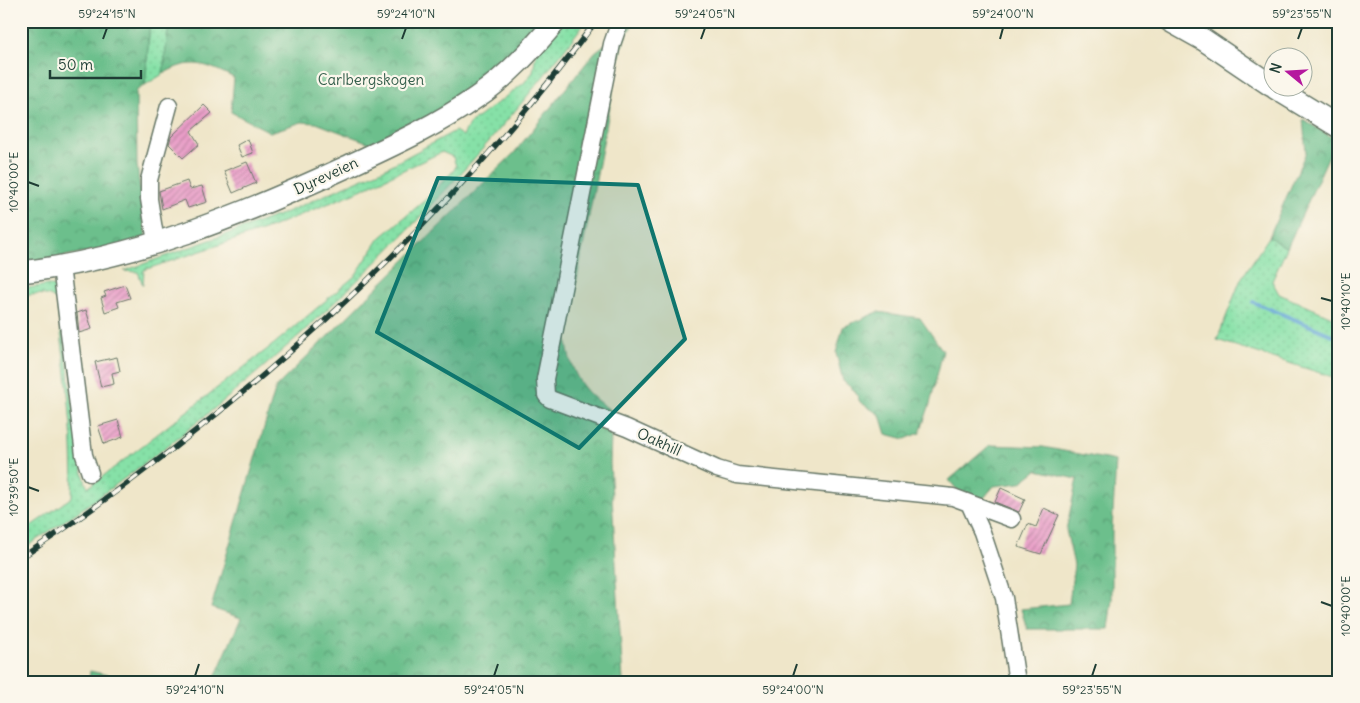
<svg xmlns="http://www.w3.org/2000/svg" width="1360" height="703" viewBox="0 0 1360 703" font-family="Delius,sans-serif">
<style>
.grass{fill:url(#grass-dots);stroke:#528f6e}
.forest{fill:url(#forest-crowns);stroke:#467e60}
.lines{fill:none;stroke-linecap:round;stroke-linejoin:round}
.stream{stroke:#61a5d6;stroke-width:4}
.building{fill:url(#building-hatch)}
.minor-casing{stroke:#687868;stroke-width:19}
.major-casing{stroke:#687868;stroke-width:24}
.minor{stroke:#fff;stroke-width:16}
.major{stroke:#fff;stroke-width:21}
.rail-casing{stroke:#1f3d34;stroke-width:5.5}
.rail{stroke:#fbf7ec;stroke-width:4;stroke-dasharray:11;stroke-linecap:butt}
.marked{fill:#0f766e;fill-opacity:0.2;stroke:#0f766e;stroke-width:4;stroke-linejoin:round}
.ticks{fill:none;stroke:#1f3d34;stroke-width:2}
.labels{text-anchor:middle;stroke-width:4.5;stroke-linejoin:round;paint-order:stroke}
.park-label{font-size:15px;fill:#345e4b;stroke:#fbf7ec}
.street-label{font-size:15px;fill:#1f3d34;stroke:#fbf7ec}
.neatline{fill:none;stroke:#1f3d34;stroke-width:2}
.ticks-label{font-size:12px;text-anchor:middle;fill:#1f3d34}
</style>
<defs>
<pattern id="grass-dots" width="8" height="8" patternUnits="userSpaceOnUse" patternTransform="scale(1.25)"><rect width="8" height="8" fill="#86e1a7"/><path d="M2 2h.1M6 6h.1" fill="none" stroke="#73c290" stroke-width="1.8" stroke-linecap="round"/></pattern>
<pattern id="forest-crowns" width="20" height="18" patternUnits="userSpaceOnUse" patternTransform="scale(1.25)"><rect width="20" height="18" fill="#6cbf8c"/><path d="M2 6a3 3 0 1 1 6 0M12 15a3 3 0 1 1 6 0" fill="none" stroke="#589c73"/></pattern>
<pattern id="building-hatch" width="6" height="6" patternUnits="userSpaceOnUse" patternTransform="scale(1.25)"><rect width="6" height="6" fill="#e99dc7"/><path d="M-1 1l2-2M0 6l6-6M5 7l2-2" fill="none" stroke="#bc81a2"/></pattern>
</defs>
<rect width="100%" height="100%" fill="#fbf7ec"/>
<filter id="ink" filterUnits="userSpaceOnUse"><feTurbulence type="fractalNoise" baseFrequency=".02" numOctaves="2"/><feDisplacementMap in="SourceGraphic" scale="10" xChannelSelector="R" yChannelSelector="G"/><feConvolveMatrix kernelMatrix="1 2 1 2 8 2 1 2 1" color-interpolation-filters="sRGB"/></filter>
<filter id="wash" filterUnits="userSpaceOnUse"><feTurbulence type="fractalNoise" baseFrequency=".0096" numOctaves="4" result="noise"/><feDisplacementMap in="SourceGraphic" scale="20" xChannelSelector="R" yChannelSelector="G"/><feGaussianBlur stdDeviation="1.12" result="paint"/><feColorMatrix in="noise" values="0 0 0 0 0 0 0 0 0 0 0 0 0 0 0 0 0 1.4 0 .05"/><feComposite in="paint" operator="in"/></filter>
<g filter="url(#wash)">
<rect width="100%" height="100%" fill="#efe6c9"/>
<!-- grass -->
<path class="grass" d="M 150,21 L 169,21 L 163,74 L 145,85 Z
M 563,21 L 586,21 C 434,225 234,412 21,550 L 21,533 L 72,497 C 75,431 65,367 57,302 C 50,291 33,295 21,296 L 21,289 L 49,285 L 57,288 L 82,469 L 86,484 L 89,487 L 274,344 L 355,276 L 380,238 L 424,201 L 454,170 L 456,166 L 453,157 L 442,152 L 354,193 L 264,230 L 144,270 L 143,285 L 138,272 L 124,271 L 282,214 L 384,169 L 455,131 L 463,136 L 469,124 L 524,83 L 533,72 L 536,53 Z
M 1269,237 L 1287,248 L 1272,281 L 1279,294 L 1339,320 L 1339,379 L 1217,340 L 1241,279 Z"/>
<!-- forest -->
<path class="forest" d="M 21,21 L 150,21 L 145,85 L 136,91 L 137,165 L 146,237 L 103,249 L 21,264 Z
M 169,21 L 548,21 L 494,78 L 444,112 L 372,144 L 316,123 L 302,122 L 270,132 L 231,112 L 234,78 C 207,64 191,57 163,74 Z
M 634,22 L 625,38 L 619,59 L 566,336 C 570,372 580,391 612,411 L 610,463 L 623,682 L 213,682 L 241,618 L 211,608 L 276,387 L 514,153 L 595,52 Z
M 1303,119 L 1336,140 L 1287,248 L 1269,237 L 1306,152 Z
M 878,312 L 920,318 L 943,351 L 930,404 L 920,433 L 905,439 L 886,434 L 880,415 L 860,402 L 855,391 L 843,381 L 836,353 L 843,327 Z
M 990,445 L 1043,447 L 1116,461 L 1112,530 L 1112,599 L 1108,629 L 1027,629 L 1021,609 L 1069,604 L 1074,565 L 1066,530 L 1077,479 L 1037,470 L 1020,483 L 994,486 L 983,499 L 963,497 L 949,480 Z
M 90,671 L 137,682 L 89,682 Z"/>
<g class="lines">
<!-- stream -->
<path class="stream" d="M 1253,302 L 1339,338"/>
</g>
<g id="blocks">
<!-- building -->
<path class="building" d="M 204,105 L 212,113 L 191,131 L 199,144 L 183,158 L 169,144 L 171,137 Z
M 248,139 L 253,153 L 242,157 L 237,145 Z
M 247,162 L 256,183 L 233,193 L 224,171 Z
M 187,181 L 190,189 L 202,186 L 207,202 L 188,208 L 185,200 L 162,209 L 159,191 Z
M 125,285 L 130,298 L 117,302 L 119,307 L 105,312 L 101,298 L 106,296 L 104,292 Z
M 86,310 L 92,329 L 79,333 L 77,313 Z
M 117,357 L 120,371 L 112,373 L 114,384 L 101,387 L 95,362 Z
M 118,420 L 123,437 L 104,444 L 98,426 Z
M 1001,488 L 1025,499 L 1019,512 L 995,502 Z
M 1044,508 L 1059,515 L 1041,554 L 1018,547 L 1028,524 L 1036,527 Z"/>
</g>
</g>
<g filter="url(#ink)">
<use href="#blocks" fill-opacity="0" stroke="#687868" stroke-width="1"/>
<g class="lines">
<defs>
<path id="minor" d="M 620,21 L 612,44 L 545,379 L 546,395 L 550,399 L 627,428 L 717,469 L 737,475 L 953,497 L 969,503 L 982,532 L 1004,598 L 1017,682
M 156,242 L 149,199 L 149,180 L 169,106
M 61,266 L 84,455 L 90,473
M 969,503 L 1012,519"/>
<path id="major" d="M 1170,21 L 1204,40 L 1272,86
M 1275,88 L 1339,127
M 21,272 C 134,259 242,215 344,168 C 389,147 436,126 477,97 C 508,76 532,49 556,21"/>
</defs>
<!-- minor casing -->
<use href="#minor" class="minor-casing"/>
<!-- major casing -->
<use href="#major" class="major-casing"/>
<!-- minor -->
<use href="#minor" class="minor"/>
<!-- major -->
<use href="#major" class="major"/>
<defs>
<path id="rail" d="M 21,558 C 240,412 438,233 596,21"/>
</defs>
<!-- rail casing -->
<use href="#rail" class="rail-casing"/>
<!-- rail -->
<use href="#rail" class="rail"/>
</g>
</g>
<!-- marked area -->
<path class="marked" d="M 438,178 L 638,185 L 685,339 L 579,448 L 377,332 Z"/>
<!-- ticks -->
<path class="ticks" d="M 103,39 L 107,28M 402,39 L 406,28M 701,39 L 705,28M 1000,39 L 1003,28M 1298,39 L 1302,28M 28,182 L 39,186M 1321,298 L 1332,301M 28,487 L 39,491M 1321,602 L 1332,606M 195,676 L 199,664M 494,676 L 498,664M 793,676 L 797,664M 1092,676 L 1096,664"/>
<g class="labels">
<!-- park labels -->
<g class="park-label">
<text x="371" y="85">Carlbergskogen</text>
</g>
<!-- street labels -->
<g class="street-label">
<text transform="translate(326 176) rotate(-25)" y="5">Dyreveien</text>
<text transform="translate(659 442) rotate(24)" y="5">Oakhill</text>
</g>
</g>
<!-- margin -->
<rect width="1360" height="703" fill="none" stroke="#fbf7ec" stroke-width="55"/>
<!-- north arrow -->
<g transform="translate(1288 72) rotate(288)"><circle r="24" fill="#fbf7ec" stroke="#a3ada2"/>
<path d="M0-4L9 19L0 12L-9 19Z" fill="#b5179e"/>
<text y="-8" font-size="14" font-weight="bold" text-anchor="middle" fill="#1f3d34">N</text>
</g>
<!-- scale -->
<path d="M50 70v8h91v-8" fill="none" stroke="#1f3d34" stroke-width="2.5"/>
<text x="58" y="70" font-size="15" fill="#1f3d34" stroke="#fbf7ec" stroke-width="4" paint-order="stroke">50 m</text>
<rect x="28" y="28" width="1304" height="648" class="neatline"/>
<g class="ticks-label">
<text x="107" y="18">59°24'15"N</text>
<text x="406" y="18">59°24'10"N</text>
<text x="705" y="18">59°24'05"N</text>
<text x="1003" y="18">59°24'00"N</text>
<text x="1302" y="18">59°23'55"N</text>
<text transform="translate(14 182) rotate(-90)" y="4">10°40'00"E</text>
<text transform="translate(1346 301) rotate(-90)" y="4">10°40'10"E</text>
<text transform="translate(14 487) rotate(-90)" y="4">10°39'50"E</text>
<text transform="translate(1346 606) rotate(-90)" y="4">10°40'00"E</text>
<text x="195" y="694">59°24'10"N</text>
<text x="494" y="694">59°24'05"N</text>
<text x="793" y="694">59°24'00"N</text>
<text x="1092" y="694">59°23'55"N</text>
</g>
</svg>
